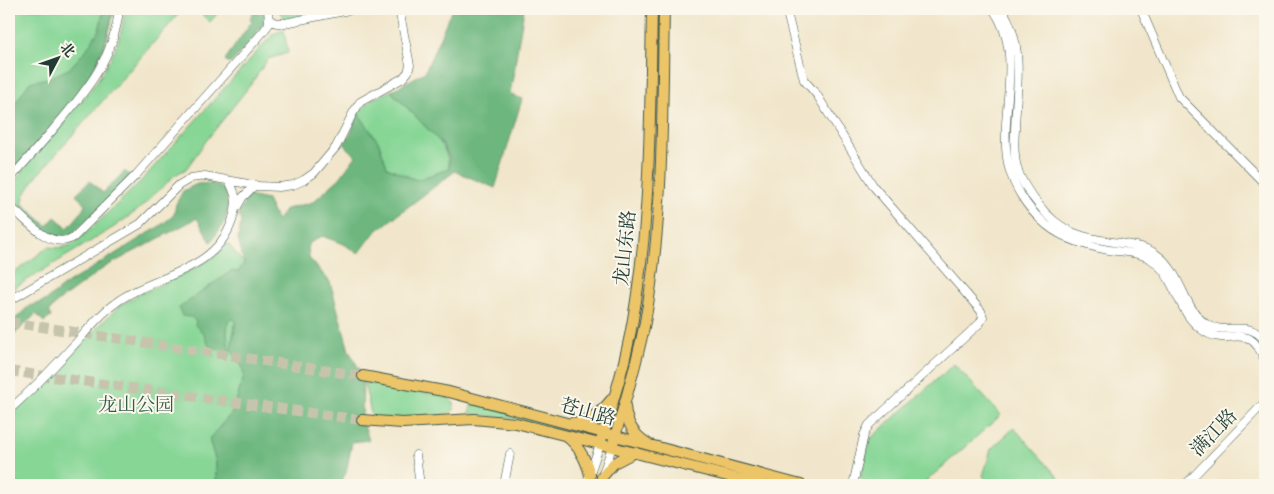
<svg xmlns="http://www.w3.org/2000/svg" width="1274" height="494" viewBox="0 0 1274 494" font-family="Vollkorn,'Noto Serif SC',serif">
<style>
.green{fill:#87d696;stroke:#538a65}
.forest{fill:#6db77f;stroke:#467a5a}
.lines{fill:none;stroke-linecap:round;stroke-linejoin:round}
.major-tunnel{stroke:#c7c4ad;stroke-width:10;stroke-dasharray:10 5;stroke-linecap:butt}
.minor-casing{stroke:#3e564b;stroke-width:9}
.major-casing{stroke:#3e564b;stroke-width:12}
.minor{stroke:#fff;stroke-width:8}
.major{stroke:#edc569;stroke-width:10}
.labels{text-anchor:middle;stroke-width:4;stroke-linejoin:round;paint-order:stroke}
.street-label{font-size:19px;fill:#1f3d34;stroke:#fbf7ec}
.park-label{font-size:19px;fill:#345c48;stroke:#fbf7ec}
</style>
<rect width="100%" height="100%" fill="#fbf7ec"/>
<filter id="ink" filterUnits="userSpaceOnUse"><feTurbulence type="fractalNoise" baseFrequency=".02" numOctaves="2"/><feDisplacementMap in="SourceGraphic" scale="10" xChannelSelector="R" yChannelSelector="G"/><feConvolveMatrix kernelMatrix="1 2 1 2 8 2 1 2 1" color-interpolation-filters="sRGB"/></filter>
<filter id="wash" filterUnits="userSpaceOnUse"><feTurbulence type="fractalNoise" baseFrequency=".0096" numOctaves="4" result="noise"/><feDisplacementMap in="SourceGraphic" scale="20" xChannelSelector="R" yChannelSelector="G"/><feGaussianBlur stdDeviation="1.12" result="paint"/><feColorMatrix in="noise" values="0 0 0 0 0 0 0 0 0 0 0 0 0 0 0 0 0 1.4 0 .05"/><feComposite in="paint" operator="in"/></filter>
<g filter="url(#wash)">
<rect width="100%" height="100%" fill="#f1e6cb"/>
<!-- green -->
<path class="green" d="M 9,9 L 115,9 L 107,39 L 96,65 L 9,175 Z
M 125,9 L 183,9 L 35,178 L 24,196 L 21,211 L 9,199 L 9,190 C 21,172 35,155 49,139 C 82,100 121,63 125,9 Z
M 196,9 L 221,9 L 210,22 Z
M 277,9 L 338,9 L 286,20 Z
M 284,30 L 288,53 L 268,59 L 251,84 L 206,141 L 186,169 L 175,175 L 138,210 L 114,227 L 9,291 L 9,277 L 48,247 L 62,248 L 74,244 L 90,230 L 141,181 L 273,34 Z
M 391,91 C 410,114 449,137 449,169 L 416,180 L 387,167 L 379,143 L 358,113 L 372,99 Z
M 228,244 L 244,263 L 231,349 L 243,368 L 244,377 L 232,413 L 209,439 L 216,462 L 216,485 L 9,485 L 9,415 L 117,308 C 152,283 198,275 228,244 Z
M 954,364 L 1001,415 L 922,485 L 867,485 L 860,477 L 870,439 Z
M 364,382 L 448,397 L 454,403 L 454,410 L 446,415 L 393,418 L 372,418 Z
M 473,403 L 566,427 L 564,430 L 517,419 L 473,414 L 470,413 L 471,405 Z
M 1014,428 L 1059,478 L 1057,485 L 991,485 L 983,476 L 991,449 Z"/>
<!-- forest -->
<path class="forest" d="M 104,9 L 112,9 C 108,61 76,96 44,134 C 33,147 22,163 9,174 L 9,112 L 30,82 L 48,78 L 69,69 L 86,50 L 99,30 Z
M 256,9 L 266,9 C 269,26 241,51 230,64 L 225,60 L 252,21 L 250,18 Z
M 454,9 L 524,9 L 510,94 L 522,99 L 495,188 L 455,171 L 375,232 L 360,252 L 356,252 L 344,244 L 322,236 L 308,244 L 309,258 L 330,282 L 349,351 L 363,376 L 362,420 L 369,440 L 352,442 L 346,473 L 339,485 L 216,485 L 216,462 L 209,439 L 232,413 L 244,377 L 243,368 L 231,349 L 236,324 L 233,318 L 228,322 L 227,334 L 230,356 L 226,352 L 209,346 L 203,333 L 195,325 L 196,321 L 191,317 L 182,316 L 179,308 L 231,271 L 238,272 L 244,263 L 238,239 L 241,221 L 238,214 L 249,196 L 267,200 L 277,221 L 286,209 L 313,202 L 340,178 L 356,156 L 344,144 L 351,133 L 358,113 L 379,143 L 387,167 L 416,180 L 449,169 L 449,158 L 443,145 L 391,91 L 425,72 L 449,16 Z
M 125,171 L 131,177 L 73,233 C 49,245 39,227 21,211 L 23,204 L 47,226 L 55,217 L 68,228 L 81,213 L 85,205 L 76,194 L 90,181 L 103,193 Z
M 212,183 L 225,189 C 232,214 225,222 211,242 L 197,218 L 105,267 L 56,303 L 49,312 L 51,317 L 44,322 L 36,314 L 9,339 L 9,325 L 29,306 L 45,301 L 65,285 L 160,226 L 174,215 L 176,204 L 183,191 L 197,184 Z"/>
</g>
<g filter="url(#ink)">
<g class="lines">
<!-- major-tunnel -->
<path class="major-tunnel" d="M 9,322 L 363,376
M 9,371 L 362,420"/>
<defs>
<path id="minor" d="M 786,9 L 804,80 L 817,95 L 874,187 L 981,311 L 983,317 L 980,323 L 869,425 L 864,435 L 853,485
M 993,9 C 1027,57 996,115 1009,168 C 1014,187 1027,207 1041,220 C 1058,237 1086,246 1109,250 C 1122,252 1135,252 1147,257 C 1175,270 1176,312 1201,329 C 1229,351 1248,316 1265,361
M 1002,9 C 1026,47 1016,87 1015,130 C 1014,143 1014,156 1017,168 C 1021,181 1029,193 1038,204 C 1061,234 1084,238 1120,243 C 1132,245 1146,247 1156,254 C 1181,270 1182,307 1206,324 C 1227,337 1247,317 1265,341
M 1141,9 L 1179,97 L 1265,184
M 270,20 L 276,23 L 285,23 L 354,9
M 9,180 C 25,162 41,144 57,125 C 87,90 115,56 119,9
M 9,205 C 25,219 51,252 74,237 L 136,175 L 263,32 L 269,24 L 268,9
M 237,207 L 242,198 L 255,185
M 9,301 L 140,224 L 179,185 L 191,178 L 205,176 L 259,186 L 279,187 L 293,185 L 304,180 L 314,173 L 336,147 L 353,113 L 360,102 L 403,78 L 408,72 L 410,65 L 399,9
M 9,410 C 32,390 53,368 74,345 C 86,332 99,315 114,304 C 153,274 214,274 232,221 C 237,205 238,197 229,181
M 416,455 L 420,485
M 504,485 L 510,454
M 586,485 L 600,444
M 599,485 L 612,447
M 1185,485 L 1265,402"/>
<path id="major" d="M 363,376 L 449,392 L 801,485
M 625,406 C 626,422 633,434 647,443
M 362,420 L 402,423 L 474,419 L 516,423 L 763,485
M 571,423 C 588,422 601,413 611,400
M 566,436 C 579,446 586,459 590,475
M 600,444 C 613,402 626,361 633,319 C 651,216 650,112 652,9
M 612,447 C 624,405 637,364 645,322 C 664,219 662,113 664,9
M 602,477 L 614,463 L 635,452"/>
</defs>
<!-- minor casing -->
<use href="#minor" class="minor-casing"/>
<!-- major casing -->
<use href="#major" class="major-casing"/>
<!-- minor -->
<use href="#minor" class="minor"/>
<!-- major -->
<use href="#major" class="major"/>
</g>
</g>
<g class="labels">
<!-- street labels -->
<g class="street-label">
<text transform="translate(624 248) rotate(-84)" y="7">龙山东路</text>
<text transform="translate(588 411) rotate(15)" y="7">苍山路</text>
<text transform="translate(1213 432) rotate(-46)" y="7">满江路</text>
</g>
<!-- park labels -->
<g class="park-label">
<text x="136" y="411">龙山公园</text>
</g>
</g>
<!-- margin -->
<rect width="1274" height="494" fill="none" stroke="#fbf7ec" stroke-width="30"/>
<!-- north arrow -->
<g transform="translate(58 58) rotate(49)" stroke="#fbf7ec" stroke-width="4" paint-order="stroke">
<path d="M0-4L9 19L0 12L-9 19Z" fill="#1f3d34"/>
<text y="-8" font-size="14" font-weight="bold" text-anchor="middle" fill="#1f3d34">北</text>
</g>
</svg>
